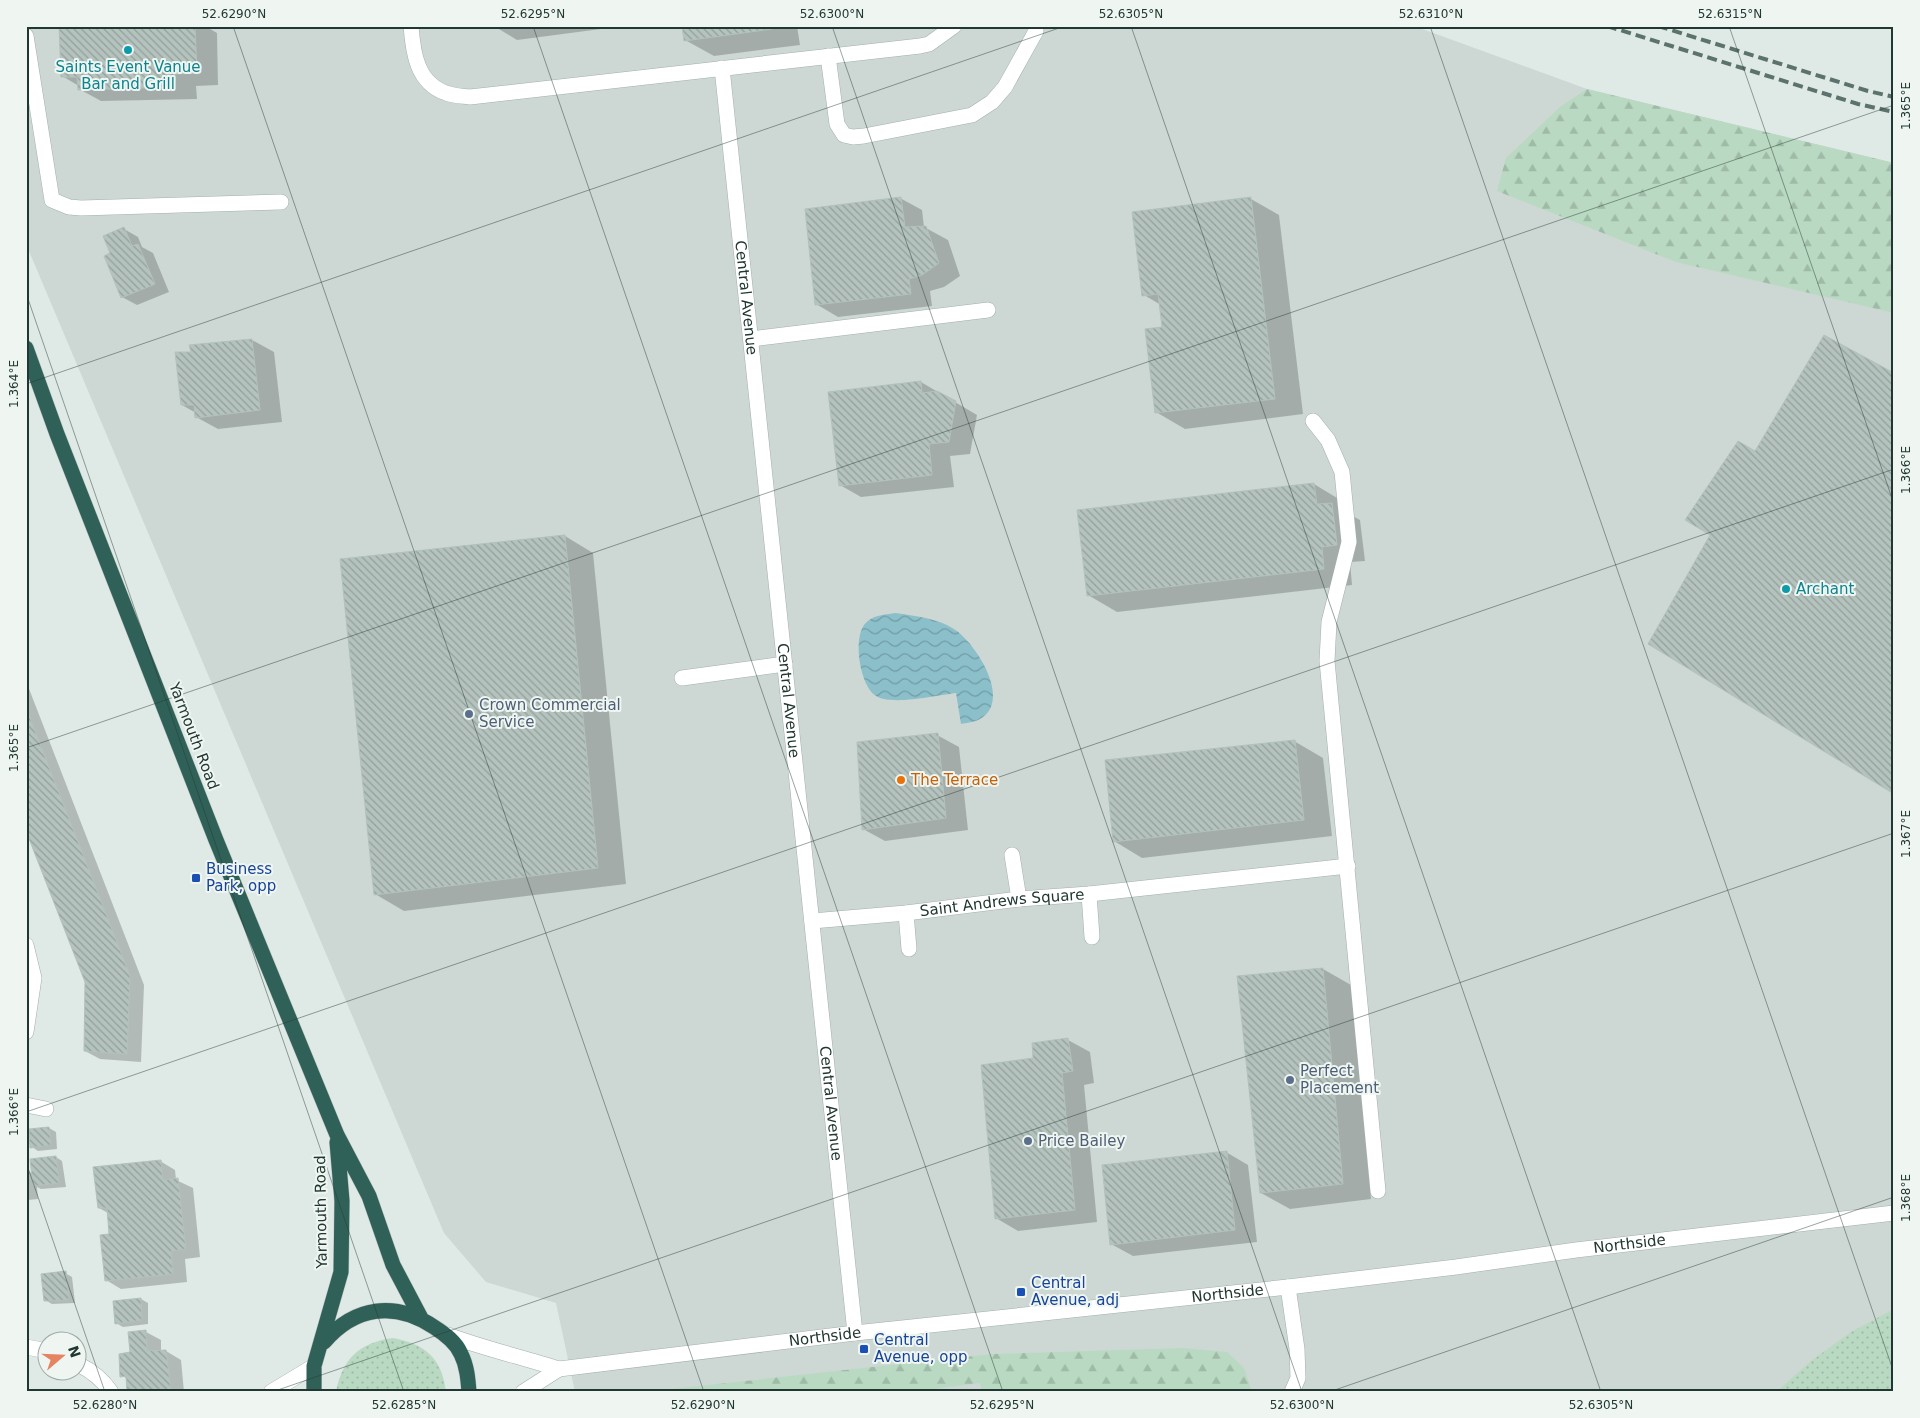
<svg xmlns="http://www.w3.org/2000/svg" width="1920" height="1418" viewBox="0 0 1920 1418" font-family="'DejaVu Sans',sans-serif">
<style>
.built{fill:#cdd8d4}
.grass{fill:url(#grass-dots)}
.forest{fill:url(#forest-firs)}
.water{fill:url(#water-waves)}
.shadow{fill:#0003}
.building{fill:url(#building-back-hatch);stroke:#b2c2bb}
.lines{fill:none;stroke-linecap:round;stroke-linejoin:round}
.minor-casing{stroke:#a2b0ac;stroke-width:16}
.highway-casing{stroke:#bcc3c2;stroke-width:16}
.minor{stroke:#fff;stroke-width:15}
.highway{stroke:#306158;stroke-width:15}
.rail{stroke:#5c736d;stroke-width:4;stroke-dasharray:10 5;stroke-linecap:butt}
.ticks{fill:none;stroke:#213732;stroke-width:1;stroke-opacity:0.45}
.culture-dot{fill:#0f9aa8;stroke:#eff6f2;stroke-width:2}
.service-dot{fill:#5c6f8a;stroke:#eff6f2;stroke-width:2}
.food-dot{fill:#e8710a;stroke:#eff6f2;stroke-width:2}
.transit-dot{fill:#1a4fb4;stroke:#eff6f2;stroke-width:2}
.labels{text-anchor:middle;stroke-width:4;stroke-linejoin:round;paint-order:stroke}
.culture-label{font-size:15px;fill:#0d838f;stroke:#eff6f2}
.street-label{font-size:15px;fill:#213732;stroke:#eff6f2}
.service-label{font-size:15px;fill:#4e5e75;stroke:#eff6f2;text-anchor:start}
.food-label{font-size:15px;fill:#c56008;stroke:#eff6f2;text-anchor:start}
.transit-label{font-size:15px;fill:#164399;stroke:#eff6f2;text-anchor:start}
.neatline{fill:none;stroke:#213732;stroke-width:2}
.ticks-label{font-size:12px;text-anchor:middle;fill:#213732}
</style>
<defs>
<pattern id="grass-dots" width="8" height="8" patternUnits="userSpaceOnUse" patternTransform="scale(1.25)"><rect width="8" height="8" fill="#b9d9c2"/><path d="M2 2h.1M6 6h.1" fill="none" stroke="#9fbba7" stroke-width="1.8" stroke-linecap="round"/></pattern>
<pattern id="forest-firs" width="22" height="20" patternUnits="userSpaceOnUse" patternTransform="scale(1.25)"><rect width="22" height="20" fill="#b9d9c2"/><path d="M5 1l3.5 6h-7zM16 11l3.5 6h-7z" fill="#9fbba7"/></pattern>
<pattern id="water-waves" width="16" height="10" patternUnits="userSpaceOnUse" patternTransform="scale(1.25)"><rect width="16" height="10" fill="#8bbfca"/><path d="M0 5q4-4 8 0t8 0" fill="none" stroke="#719ca5"/></pattern>
<pattern id="building-back-hatch" width="6" height="6" patternUnits="userSpaceOnUse" patternTransform="scale(1.25)"><rect width="6" height="6" fill="#b5c3be"/><path d="M-1 5l2 2M0 0l6 6M5-1l2 2" fill="none" stroke="#939f9b"/></pattern>
</defs>
<rect width="100%" height="100%" fill="#dfe9e5"/>
<!-- built -->
<path class="built" d="M 26,26 L 1414,26 L 1587,89 L 1894,163 L 1894,1392 L 575,1392 L 556,1303 L 486,1282 L 444,1233 L 26,244 Z"/>
<!-- grass -->
<path class="grass" d="M 1894,1309 L 1894,1392 L 1776,1392 L 1811,1361 L 1851,1332 Z
M 393,1338 C 425,1344 442,1358 446,1392 L 336,1392 C 343,1358 359,1343 393,1338 Z"/>
<!-- forest -->
<path class="forest" d="M 1587,89 L 1894,163 L 1894,313 L 1676,262 L 1497,191 L 1506,158 L 1561,106 Z
M 1183,1348 L 1227,1352 L 1244,1368 L 1252,1392 L 982,1392 L 980,1383 L 912,1392 L 644,1392 L 992,1354 Z"/>
<!-- water -->
<path class="water" d="M 895,613 C 915,616 937,618 954,629 C 976,643 1013,701 980,719 C 975,722 966,723 961,724 L 956,693 C 938,695 892,706 876,696 C 860,686 853,640 864,625 C 871,615 884,615 895,613 Z"/>
<!-- shadow -->
<path class="shadow" d="M 60,26 L 205,26 L 217,33 L 218,85 L 196,86 L 197,99 L 101,101 L 79,89 L 79,86 L 62,76 Z
M 494,26 L 624,26 L 517,40 Z
M 684,26 L 797,26 L 800,45 L 714,56 L 685,40 Z
M 900,198 L 922,210 L 924,227 L 948,240 L 960,276 L 944,287 L 930,291 L 932,306 L 838,317 L 816,304 Z
M 1251,199 L 1279,215 L 1303,414 L 1185,429 L 1156,412 L 1163,328 L 1161,305 L 1144,295 Z
M 124,229 L 138,237 L 142,247 L 153,253 L 169,292 L 137,305 L 122,297 L 112,254 Z
M 252,340 L 274,352 L 282,422 L 218,429 L 196,417 L 196,413 L 182,405 L 192,353 L 190,346 Z
M 921,382 L 977,415 L 970,454 L 950,456 L 954,487 L 861,497 L 840,485 Z
M 1314,484 L 1342,501 L 1343,511 L 1360,520 L 1365,561 L 1350,562 L 1352,585 L 1117,612 L 1088,595 Z
M 565,536 L 593,553 L 626,884 L 404,911 L 375,894 Z
M 26,681 L 144,985 L 141,1062 L 100,1059 L 85,1051 L 86,981 L 26,828 Z
M 937,735 L 959,747 L 968,830 L 885,841 L 863,829 Z
M 1294,741 L 1323,758 L 1332,836 L 1142,858 L 1114,841 Z
M 1323,969 L 1351,985 L 1371,1199 L 1290,1209 L 1261,1193 Z
M 1068,1040 L 1090,1052 L 1094,1083 L 1084,1085 L 1097,1222 L 1018,1231 L 996,1218 L 1034,1059 Z
M 49,1128 L 56,1132 L 57,1149 L 38,1151 L 32,1147 Z
M 1226,1152 L 1248,1165 L 1257,1242 L 1133,1256 L 1111,1244 Z
M 56,1157 L 62,1161 L 66,1187 L 41,1189 L 37,1187 L 38,1199 L 28,1200 L 29,1216 L 26,1216 L 26,1170 L 33,1174 Z
M 160,1161 L 175,1170 L 176,1180 L 193,1188 L 200,1257 L 185,1259 L 187,1282 L 121,1289 L 106,1280 L 111,1236 L 108,1213 L 99,1208 Z
M 65,1273 L 72,1277 L 75,1303 L 52,1304 L 45,1300 Z
M 141,1299 L 148,1303 L 148,1324 L 123,1327 L 116,1323 Z
M 146,1332 L 161,1340 L 161,1352 L 166,1351 L 181,1360 L 184,1392 L 128,1392 L 128,1379 L 122,1376 L 131,1354 L 129,1333 Z"/>
<!-- building -->
<path class="building" d="M 59,26 L 195,26 L 197,73 L 175,74 L 175,87 L 78,90 L 77,77 L 61,77 Z
M 682,26 L 771,26 L 772,29 L 684,41 Z
M 901,197 L 905,227 L 926,226 L 939,263 L 922,275 L 909,279 L 911,294 L 815,305 L 805,209 Z
M 1251,197 L 1275,399 L 1155,413 L 1145,329 L 1162,327 L 1158,294 L 1142,296 L 1132,212 Z
M 124,227 L 132,246 L 138,244 L 155,284 L 121,298 L 104,256 L 110,253 L 103,236 Z
M 1824,335 L 1894,373 L 1894,794 L 1648,644 L 1710,535 L 1685,520 L 1738,441 L 1755,451 Z
M 252,339 L 260,410 L 195,418 L 194,405 L 181,405 L 175,352 L 191,352 L 189,345 Z
M 921,381 L 922,393 L 937,391 L 956,401 L 949,442 L 929,444 L 932,475 L 839,486 L 828,392 Z
M 1314,483 L 1317,504 L 1332,503 L 1337,545 L 1322,547 L 1324,569 L 1087,596 L 1077,510 Z
M 565,535 L 598,868 L 374,895 L 340,559 Z
M 26,708 L 130,976 L 127,1054 L 84,1051 L 85,982 L 26,831 Z
M 938,733 L 946,818 L 862,830 L 857,742 Z
M 1295,740 L 1304,820 L 1113,842 L 1105,760 Z
M 1323,968 L 1343,1184 L 1260,1193 L 1237,976 Z
M 1068,1038 L 1073,1071 L 1062,1073 L 1075,1210 L 995,1219 L 981,1065 L 1033,1058 L 1032,1043 Z
M 49,1127 L 51,1145 L 30,1148 L 29,1129 Z
M 1227,1151 L 1235,1230 L 1110,1245 L 1102,1165 Z
M 56,1156 L 59,1183 L 33,1186 L 30,1159 Z
M 161,1160 L 163,1180 L 178,1178 L 186,1249 L 171,1251 L 173,1274 L 105,1281 L 100,1235 L 109,1234 L 107,1208 L 98,1208 L 93,1167 Z
M 66,1271 L 69,1300 L 44,1301 L 41,1274 Z
M 141,1298 L 142,1320 L 115,1324 L 113,1301 Z
M 146,1330 L 147,1351 L 166,1350 L 171,1392 L 127,1392 L 126,1376 L 120,1377 L 119,1354 L 130,1352 L 128,1332 Z"/>
<g class="lines">
<defs>
<g id="minor">
<path d="M 411,26 C 413,53 417,83 446,93 C 453,96 462,96 470,97 L 920,46 L 929,44 L 954,26"/>
<path d="M 26,36 L 52,200 L 69,207 L 81,208 L 281,202"/>
<path d="M 828,56 L 837,124 L 844,135 L 853,137 L 864,136 L 972,115 L 992,102 L 1005,87 L 1036,31"/>
<path id="s1" d="M 722,68 L 855,1333"/>
<path d="M 751,339 L 988,310"/>
<path d="M 1313,421 L 1328,440 L 1342,472 L 1349,542 L 1329,622 L 1327,661 L 1378,1191"/>
<path d="M 682,678 L 785,664"/>
<path d="M 1012,855 L 1019,899"/>
<path d="M 1089,894 L 1092,937"/>
<path d="M 906,913 L 909,949"/>
<path id="s2" d="M 812,921 L 906,913 L 1019,899 L 1089,894 L 1348,866"/>
<path d="M 26,945 L 34,978 L 26,1032"/>
<path d="M 26,1105 L 46,1109"/>
<path d="M 1288,1287 L 1297,1349 L 1298,1378 L 1292,1392"/>
<path id="s3" d="M 448,1335 C 485,1349 522,1357 559,1369 L 855,1333 L 1288,1287 L 1456,1267 L 1576,1250 L 1894,1213"/>
<path d="M 26,1347 L 48,1351"/>
<path d="M 78,1364 C 90,1370 103,1380 111,1392"/>
<path d="M 271,1392 L 314,1366"/>
<path d="M 523,1392 L 559,1369"/>
</g>
<path id="highway" d="M 26,348 L 57,434 L 216,840 L 337,1135 L 369,1196 L 393,1265 L 421,1318
M 324,1342 C 355,1306 395,1301 434,1327 C 445,1334 456,1342 461,1354 C 467,1366 468,1379 469,1392
M 314,1392 L 314,1366 L 341,1272 L 342,1201 L 337,1142"/>
</defs>
<!-- minor casing -->
<use href="#minor" class="minor-casing"/>
<!-- highway casing -->
<use href="#highway" class="highway-casing"/>
<!-- minor -->
<use href="#minor" class="minor"/>
<!-- highway -->
<use href="#highway" class="highway"/>
<!-- rail -->
<path class="rail" d="M 1607,26 L 1858,104 L 1894,112
M 1658,26 L 1868,91 L 1894,97"/>
</g>
<!-- ticks -->
<path class="ticks" d="M 233,26 L 704,1392M 533,26 L 1003,1392M 832,26 L 1302,1392M 1131,26 L 1601,1392M 1430,26 L 1894,1373M 1729,26 L 1894,504M 26,293 L 404,1392M 26,384 L 1065,26M 26,748 L 1894,105M 26,1112 L 1894,469M 26,1162 L 105,1392M 272,1392 L 1894,833M 1329,1392 L 1894,1197"/>
<!-- markers -->
<g class="culture-dot">
<circle cx="128" cy="50" r="5"/>
<circle cx="1786" cy="589" r="5"/>
</g>
<g class="service-dot">
<circle cx="469" cy="714" r="5"/>
<circle cx="1290" cy="1080" r="5"/>
<circle cx="1028" cy="1141" r="5"/>
</g>
<circle class="food-dot" cx="901" cy="780" r="5"/>
<g class="transit-dot">
<rect x="191" y="873" width="10" height="10" rx="2.5"/>
<rect x="1016" y="1287" width="10" height="10" rx="2.5"/>
<rect x="859" y="1344" width="10" height="10" rx="2.5"/>
</g>
<g class="labels">
<!-- culture labels -->
<g class="culture-label">
<text x="128" y="72">Saints Event Vanue<tspan x="128" dy="17">Bar and Grill</tspan></text>
<text x="1796" y="594" text-anchor="start">Archant</text>
</g>
<!-- street labels -->
<g class="street-label">
<text dy="5" stroke="none"><textPath href="#s1" startOffset="231">Central Avenue</textPath></text>
<text dy="5" stroke="none"><textPath href="#s1" startOffset="636">Central Avenue</textPath></text>
<text transform="translate(194 736) rotate(69)" y="5">Yarmouth Road</text>
<text dy="5" stroke="none"><textPath href="#s2" startOffset="191">Saint Andrews Square</textPath></text>
<text dy="5" stroke="none"><textPath href="#s1" startOffset="1041">Central Avenue</textPath></text>
<text transform="translate(321 1212) rotate(-91)" y="5">Yarmouth Road</text>
<text dy="5" stroke="none"><textPath href="#s3" startOffset="1194">Northside</textPath></text>
<text dy="5" stroke="none"><textPath href="#s3" startOffset="789">Northside</textPath></text>
<text dy="5" stroke="none"><textPath href="#s3" startOffset="384">Northside</textPath></text>
</g>
<!-- service labels -->
<g class="service-label">
<text x="479" y="710">Crown Commercial<tspan x="479" dy="17">Service</tspan></text>
<text x="1300" y="1076">Perfect<tspan x="1300" dy="17">Placement</tspan></text>
<text x="1038" y="1146">Price Bailey</text>
</g>
<!-- food labels -->
<g class="food-label">
<text x="911" y="785">The Terrace</text>
</g>
<!-- transit labels -->
<g class="transit-label">
<text x="206" y="874">Business<tspan x="206" dy="17">Park, opp</tspan></text>
<text x="1031" y="1288">Central<tspan x="1031" dy="17">Avenue, adj</tspan></text>
<text x="874" y="1345">Central<tspan x="874" dy="17">Avenue, opp</tspan></text>
</g>
</g>
<!-- border -->
<rect width="1920" height="1418" fill="none" stroke="#eff6f2" stroke-width="55"/>
<!-- north arrow -->
<g transform="translate(62 1356) rotate(71)"><circle r="24" fill="#eff6f2" stroke="#9daaa5"/>
<path d="M0-4L9 19L0 12L-9 19Z" fill="#e68360"/>
<text y="-8" font-size="14" font-weight="bold" text-anchor="middle" fill="#213732">N</text>
</g>
<rect x="28" y="28" width="1864" height="1362" class="neatline"/>
<g class="ticks-label">
<text x="234" y="18">52.6290°N</text>
<text x="533" y="18">52.6295°N</text>
<text x="832" y="18">52.6300°N</text>
<text x="1131" y="18">52.6305°N</text>
<text x="1431" y="18">52.6310°N</text>
<text x="1730" y="18">52.6315°N</text>
<text transform="translate(1906 106) rotate(-90)" y="4">1.365°E</text>
<text transform="translate(14 384) rotate(-90)" y="4">1.364°E</text>
<text transform="translate(1906 470) rotate(-90)" y="4">1.366°E</text>
<text transform="translate(14 748) rotate(-90)" y="4">1.365°E</text>
<text transform="translate(1906 834) rotate(-90)" y="4">1.367°E</text>
<text transform="translate(14 1112) rotate(-90)" y="4">1.366°E</text>
<text transform="translate(1906 1198) rotate(-90)" y="4">1.368°E</text>
<text x="105" y="1409">52.6280°N</text>
<text x="404" y="1409">52.6285°N</text>
<text x="703" y="1409">52.6290°N</text>
<text x="1002" y="1409">52.6295°N</text>
<text x="1302" y="1409">52.6300°N</text>
<text x="1601" y="1409">52.6305°N</text>
</g>
</svg>
